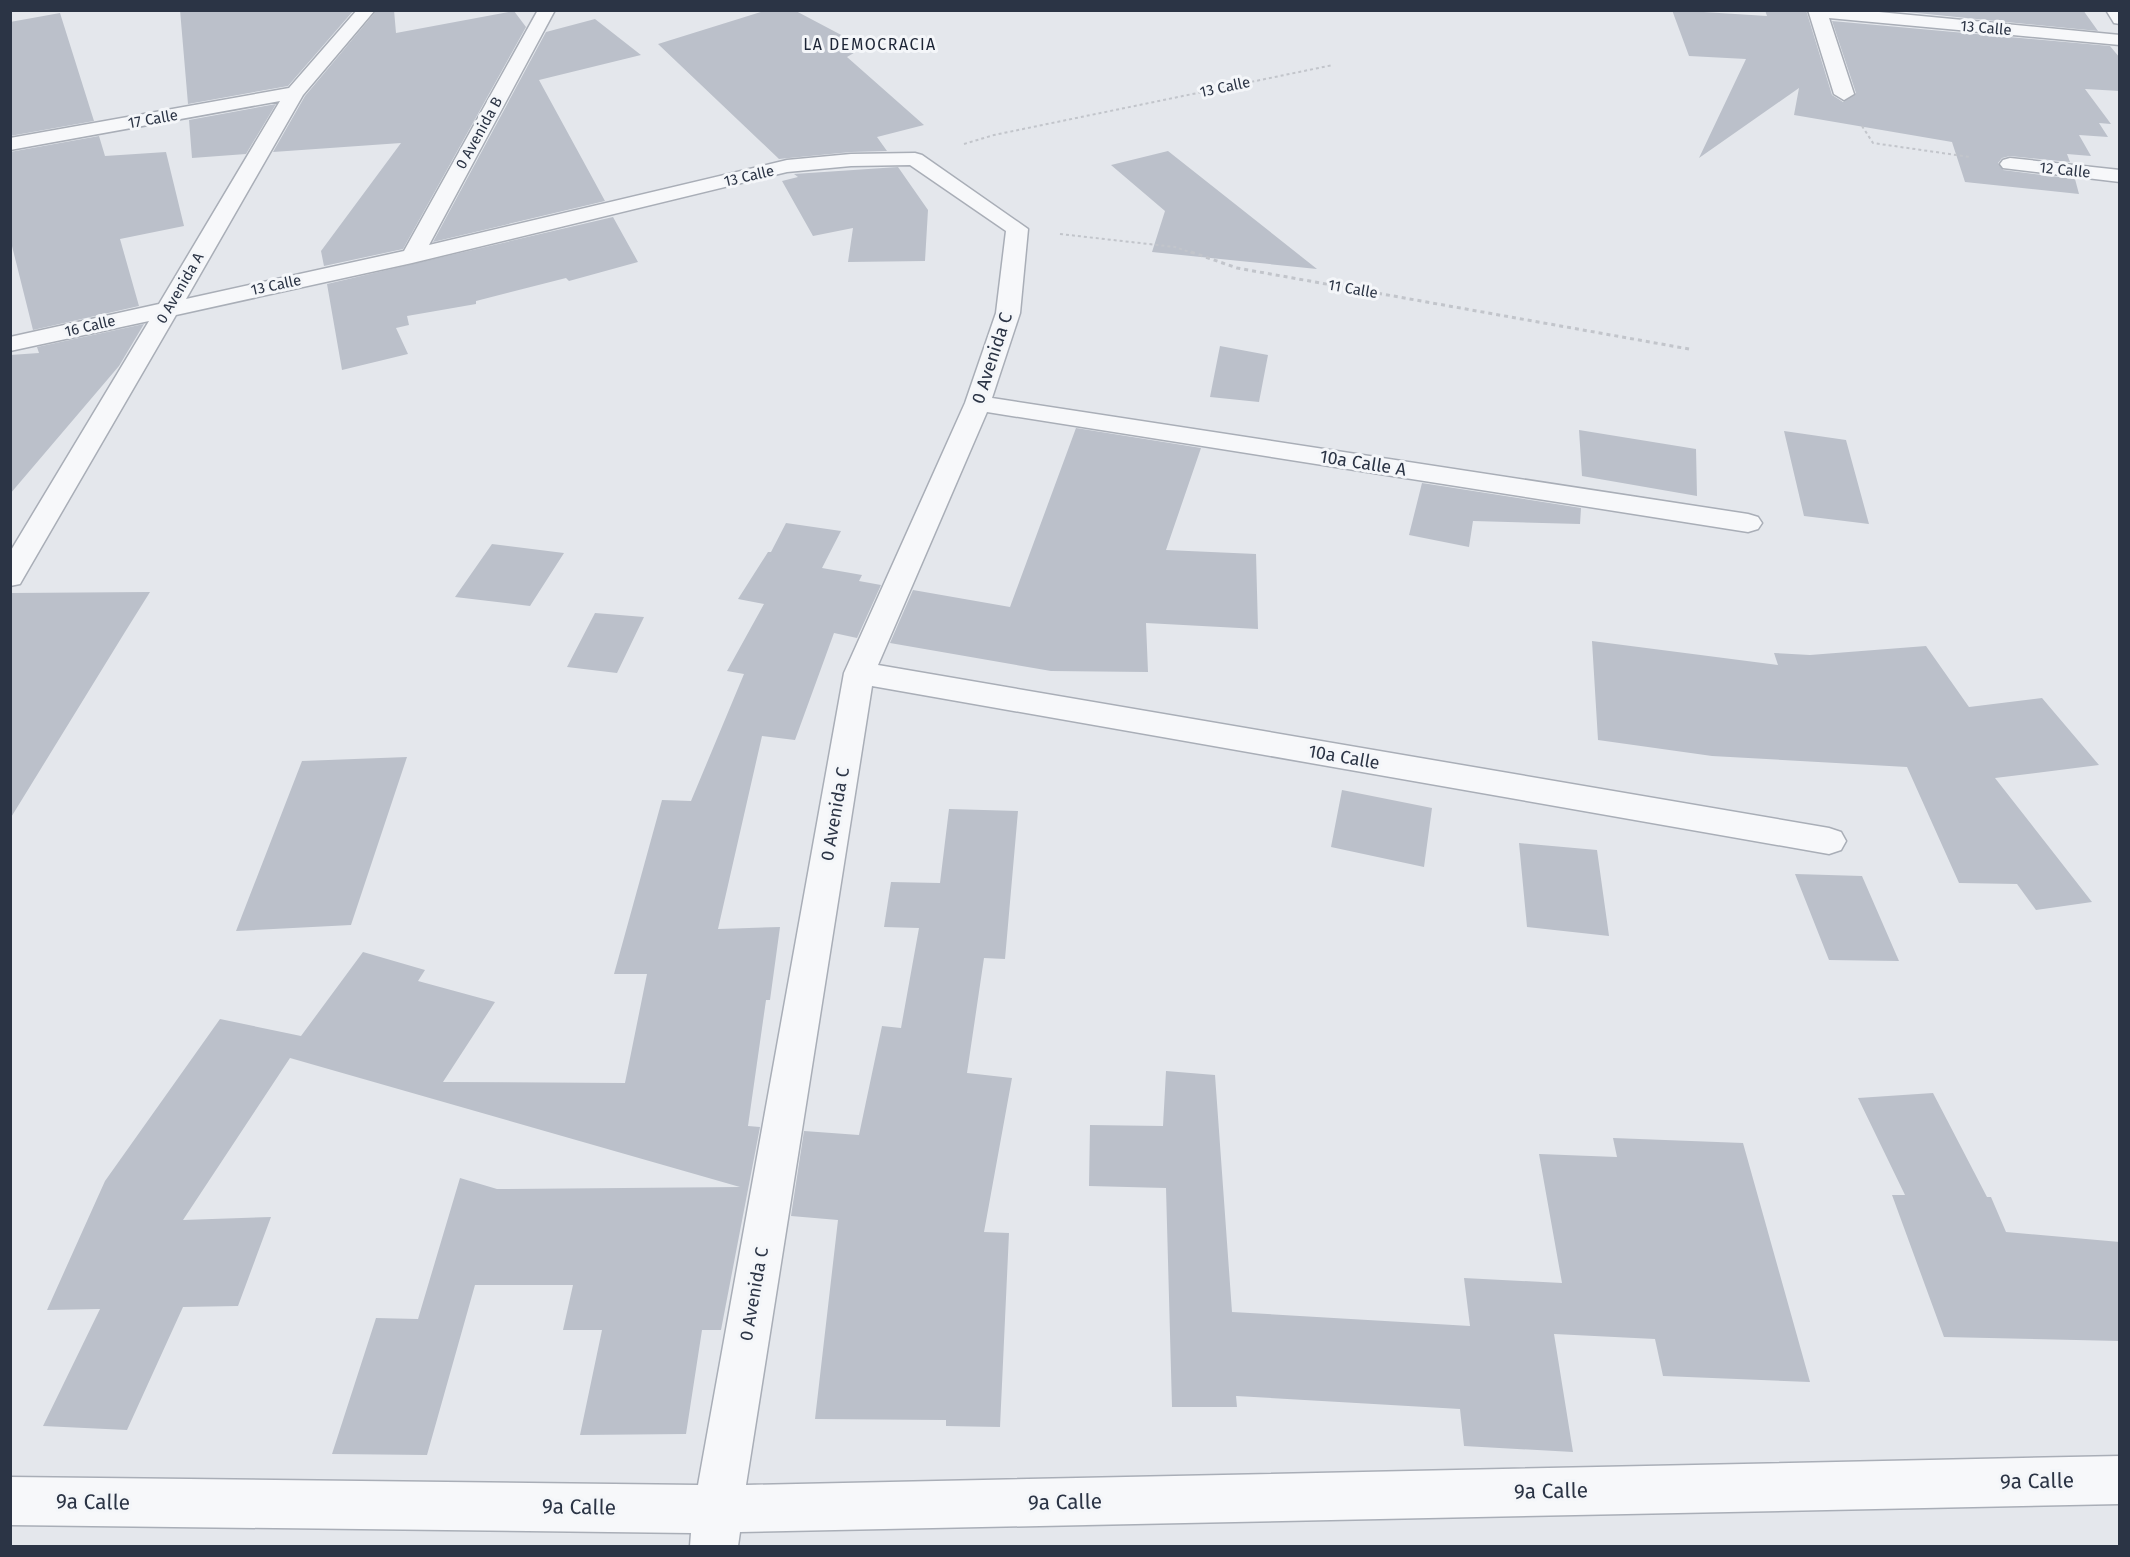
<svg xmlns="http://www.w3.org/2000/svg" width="2130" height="1557" viewBox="0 0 2130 1557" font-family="'Fira Sans',sans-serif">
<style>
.building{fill:#bbc0ca}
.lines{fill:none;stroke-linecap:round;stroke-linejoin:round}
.minor-casing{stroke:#a9aeb7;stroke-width:3}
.path-far1{stroke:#c2c5cb;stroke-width:2;stroke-dasharray:3 3;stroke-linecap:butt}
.path{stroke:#c2c5cb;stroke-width:3;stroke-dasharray:4 4;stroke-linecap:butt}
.minor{fill:#f7f8fa;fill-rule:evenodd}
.labels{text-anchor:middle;stroke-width:6;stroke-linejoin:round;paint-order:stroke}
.far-street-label{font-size:15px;fill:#2b3445;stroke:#f4f6f9}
.far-neighbourhood-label{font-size:16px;letter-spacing:1.5px;fill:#1d2536;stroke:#f4f6f9}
.street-label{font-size:18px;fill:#2b3445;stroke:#f4f6f9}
.near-street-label{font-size:21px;fill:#2b3445;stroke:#f4f6f9}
</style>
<rect width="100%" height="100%" fill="#e4e7ec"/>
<!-- building -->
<path class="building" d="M 180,10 L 354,10 L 288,86 L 188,104 Z
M 377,10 L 394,10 L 396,33 L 514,11 L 526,27 L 403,249 L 324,266 L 321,251 L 401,143 L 273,152 L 305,96 Z
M 767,10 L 794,10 L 864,47 L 847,57 L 924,125 L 877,137 L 887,151 L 851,152 L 779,159 L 658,44 Z
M 1672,10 L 1767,16 L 1765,10 L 1806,10 L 1832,95 L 1843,102 L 1856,93 L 1832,21 L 2110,46 L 2120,58 L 2120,91 L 2085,89 L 2111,124 L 2099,123 L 2108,137 L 2079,135 L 2091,156 L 2067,154 L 2070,162 L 2010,156 L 2002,158 L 1998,163 L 2003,170 L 2075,179 L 2079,194 L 1965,182 L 1952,142 L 1794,115 L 1799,88 L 1699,158 L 1746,59 L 1689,56 Z
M 1887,10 L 2083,10 L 2098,31 Z
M 60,13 L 94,121 L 10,136 L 10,22 Z
M 595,19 L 641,55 L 539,80 L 605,201 L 433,242 L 546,32 Z
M 276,104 L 246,154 L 192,158 L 189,120 Z
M 99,136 L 105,156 L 166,152 L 184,226 L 120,239 L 139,306 L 33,330 L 10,238 L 10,152 Z
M 1168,151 L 1317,269 L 1152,252 L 1165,211 L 1111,165 Z
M 898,167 L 928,210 L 925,261 L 848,262 L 853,228 L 813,236 L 782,181 L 798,177 L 794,174 Z
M 613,217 L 638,262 L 569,281 L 566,278 L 476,301 L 476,304 L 407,316 L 409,325 L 396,328 L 408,354 L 342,370 L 327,284 Z
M 144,324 L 119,366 L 10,494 L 10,355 L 39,353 L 37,347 Z
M 1220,346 L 1268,355 L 1259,402 L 1210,397 Z
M 1076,428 L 1201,448 L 1166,550 L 1256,554 L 1258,629 L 1146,623 L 1148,672 L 1051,671 L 890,643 L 913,590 L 1010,607 Z
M 1579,430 L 1696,449 L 1697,496 L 1582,476 Z
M 1784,431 L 1846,440 L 1869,524 L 1804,516 Z
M 1422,483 L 1581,508 L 1580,524 L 1473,521 L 1469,547 L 1409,535 Z
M 786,523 L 841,531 L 822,568 L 862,575 L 859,581 L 881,585 L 857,638 L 834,633 L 795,740 L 762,736 L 718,929 L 780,927 L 770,1000 L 766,1000 L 748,1126 L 760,1127 L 721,1330 L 702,1330 L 686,1434 L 580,1435 L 602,1330 L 563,1330 L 573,1285 L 475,1285 L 427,1455 L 332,1454 L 376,1318 L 418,1319 L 460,1178 L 497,1189 L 740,1187 L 290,1058 L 183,1220 L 271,1217 L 238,1306 L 183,1307 L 127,1430 L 43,1426 L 100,1309 L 47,1310 L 105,1181 L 220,1019 L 301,1036 L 363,952 L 425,970 L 418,981 L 495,1002 L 443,1082 L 625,1083 L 647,974 L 614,974 L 662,800 L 691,801 L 744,674 L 727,671 L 764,604 L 738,599 L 768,552 L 771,552 Z
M 492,544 L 564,553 L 530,606 L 455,597 Z
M 150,592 L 125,632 L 10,819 L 10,593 Z
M 595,613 L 644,617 L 617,673 L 567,667 Z
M 1592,641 L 1778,665 L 1774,653 L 1810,655 L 1926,646 L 1969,707 L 2042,698 L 2099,765 L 1995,778 L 2092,902 L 2036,910 L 2017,884 L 1959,883 L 1907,767 L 1712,756 L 1598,740 Z
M 407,757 L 351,925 L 236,931 L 302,761 Z
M 1342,790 L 1432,808 L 1424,867 L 1331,847 Z
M 949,809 L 1018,811 L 1005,959 L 984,958 L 967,1073 L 1012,1078 L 984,1232 L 1009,1233 L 1000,1427 L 946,1426 L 946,1420 L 815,1419 L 838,1220 L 791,1216 L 804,1131 L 859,1135 L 882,1026 L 901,1028 L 919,928 L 884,927 L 891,882 L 940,883 Z
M 1519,843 L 1597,850 L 1609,936 L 1527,927 Z
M 1795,874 L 1862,876 L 1899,961 L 1829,960 Z
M 1166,1071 L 1215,1075 L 1232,1312 L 1470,1326 L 1464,1278 L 1562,1283 L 1539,1154 L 1617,1157 L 1613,1138 L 1743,1143 L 1810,1382 L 1663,1376 L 1655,1339 L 1554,1334 L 1573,1452 L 1464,1446 L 1460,1409 L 1236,1396 L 1237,1407 L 1172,1407 L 1166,1188 L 1089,1186 L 1090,1125 L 1163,1126 Z
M 1933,1093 L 1987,1197 L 1991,1197 L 2006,1232 L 2120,1242 L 2120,1341 L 1944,1337 L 1892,1195 L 1905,1195 L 1858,1098 Z"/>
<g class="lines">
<defs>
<path id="minor" d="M 357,10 L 375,10 L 303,95 L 186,299 L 404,251 L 538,10 L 555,10 L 429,245 L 787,160 L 851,154 L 915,153 L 922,155 L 1028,229 L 1020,313 L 992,398 L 1748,514 L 1758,517 L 1762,523 L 1758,529 L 1748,532 L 987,412 L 878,665 L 1829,828 L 1841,832 L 1846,841 L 1841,850 L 1829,854 L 872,686 L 746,1485 L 2120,1456 L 2120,1504 L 740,1532 L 738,1546 L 690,1546 L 691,1533 L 10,1525 L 10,1477 L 698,1485 L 844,673 L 965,403 L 996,313 L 1006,231 L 910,165 L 851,166 L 787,172 L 412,263 L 176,315 L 24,577 L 20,584 L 10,586 L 10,552 L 149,321 L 10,351 L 10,337 L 159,304 L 280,101 L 10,150 L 10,138 L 289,88 Z
M 1808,10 L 1858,10 L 2120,35 L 2120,45 L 1829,18 L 1854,94 L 1844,100 L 1834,94 Z
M 2106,10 L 2120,10 L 2120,24 L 2114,23 Z
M 2010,158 L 2120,170 L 2120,182 L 2003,168 L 2000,164 L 2003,160 Z"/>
</defs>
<!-- minor casing -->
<use href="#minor" class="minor-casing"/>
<!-- path-far1 -->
<path class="path-far1" d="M 1862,126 L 1873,143 L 1970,157
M 964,144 L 994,135 L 1333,65
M 1060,234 L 1175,247 L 1195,254"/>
<!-- path -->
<path class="path" d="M 1191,252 L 1237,268 L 1689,349"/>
<!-- minor -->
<use href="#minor" class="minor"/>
</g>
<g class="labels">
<!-- far-street labels -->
<g class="far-street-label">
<text transform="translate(1986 28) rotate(5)" y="5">13 Calle</text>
<text transform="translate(1225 87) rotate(-12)" y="5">13 Calle</text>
<text transform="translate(153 119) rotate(-10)" y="5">17 Calle</text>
<text transform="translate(479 133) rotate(-61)" y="5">0 Avenida B</text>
<text transform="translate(2065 170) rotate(6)" y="5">12 Calle</text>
<text transform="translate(749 176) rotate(-13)" y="5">13 Calle</text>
<text transform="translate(276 285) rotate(-12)" y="5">13 Calle</text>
<text transform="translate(180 288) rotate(-60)" y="5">0 Avenida A</text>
<text transform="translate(1353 289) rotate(10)" y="5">11 Calle</text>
<text transform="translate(90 326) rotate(-13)" y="5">16 Calle</text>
</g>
<!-- far-neighbourhood labels -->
<g class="far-neighbourhood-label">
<text x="870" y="50">LA DEMOCRACIA</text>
</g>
<!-- street labels -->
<g class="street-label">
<text transform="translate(992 358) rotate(-72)" y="6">0 Avenida C</text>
<text transform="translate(1363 463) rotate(9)" y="6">10a Calle A</text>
<text transform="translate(1344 757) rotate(10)" y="6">10a Calle</text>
<text transform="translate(835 814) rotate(-80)" y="6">0 Avenida C</text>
<text transform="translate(754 1294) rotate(-80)" y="6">0 Avenida C</text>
</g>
<!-- near-street labels -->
<g class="near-street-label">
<text transform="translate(2037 1481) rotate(-1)" y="7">9a Calle</text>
<text transform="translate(1551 1491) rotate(-1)" y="7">9a Calle</text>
<text transform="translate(93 1502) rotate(1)" y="7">9a Calle</text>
<text transform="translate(1065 1502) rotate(-1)" y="7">9a Calle</text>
<text transform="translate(579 1507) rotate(1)" y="7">9a Calle</text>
</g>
</g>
<!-- border -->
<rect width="2130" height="1557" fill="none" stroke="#2b3445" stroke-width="24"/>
</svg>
